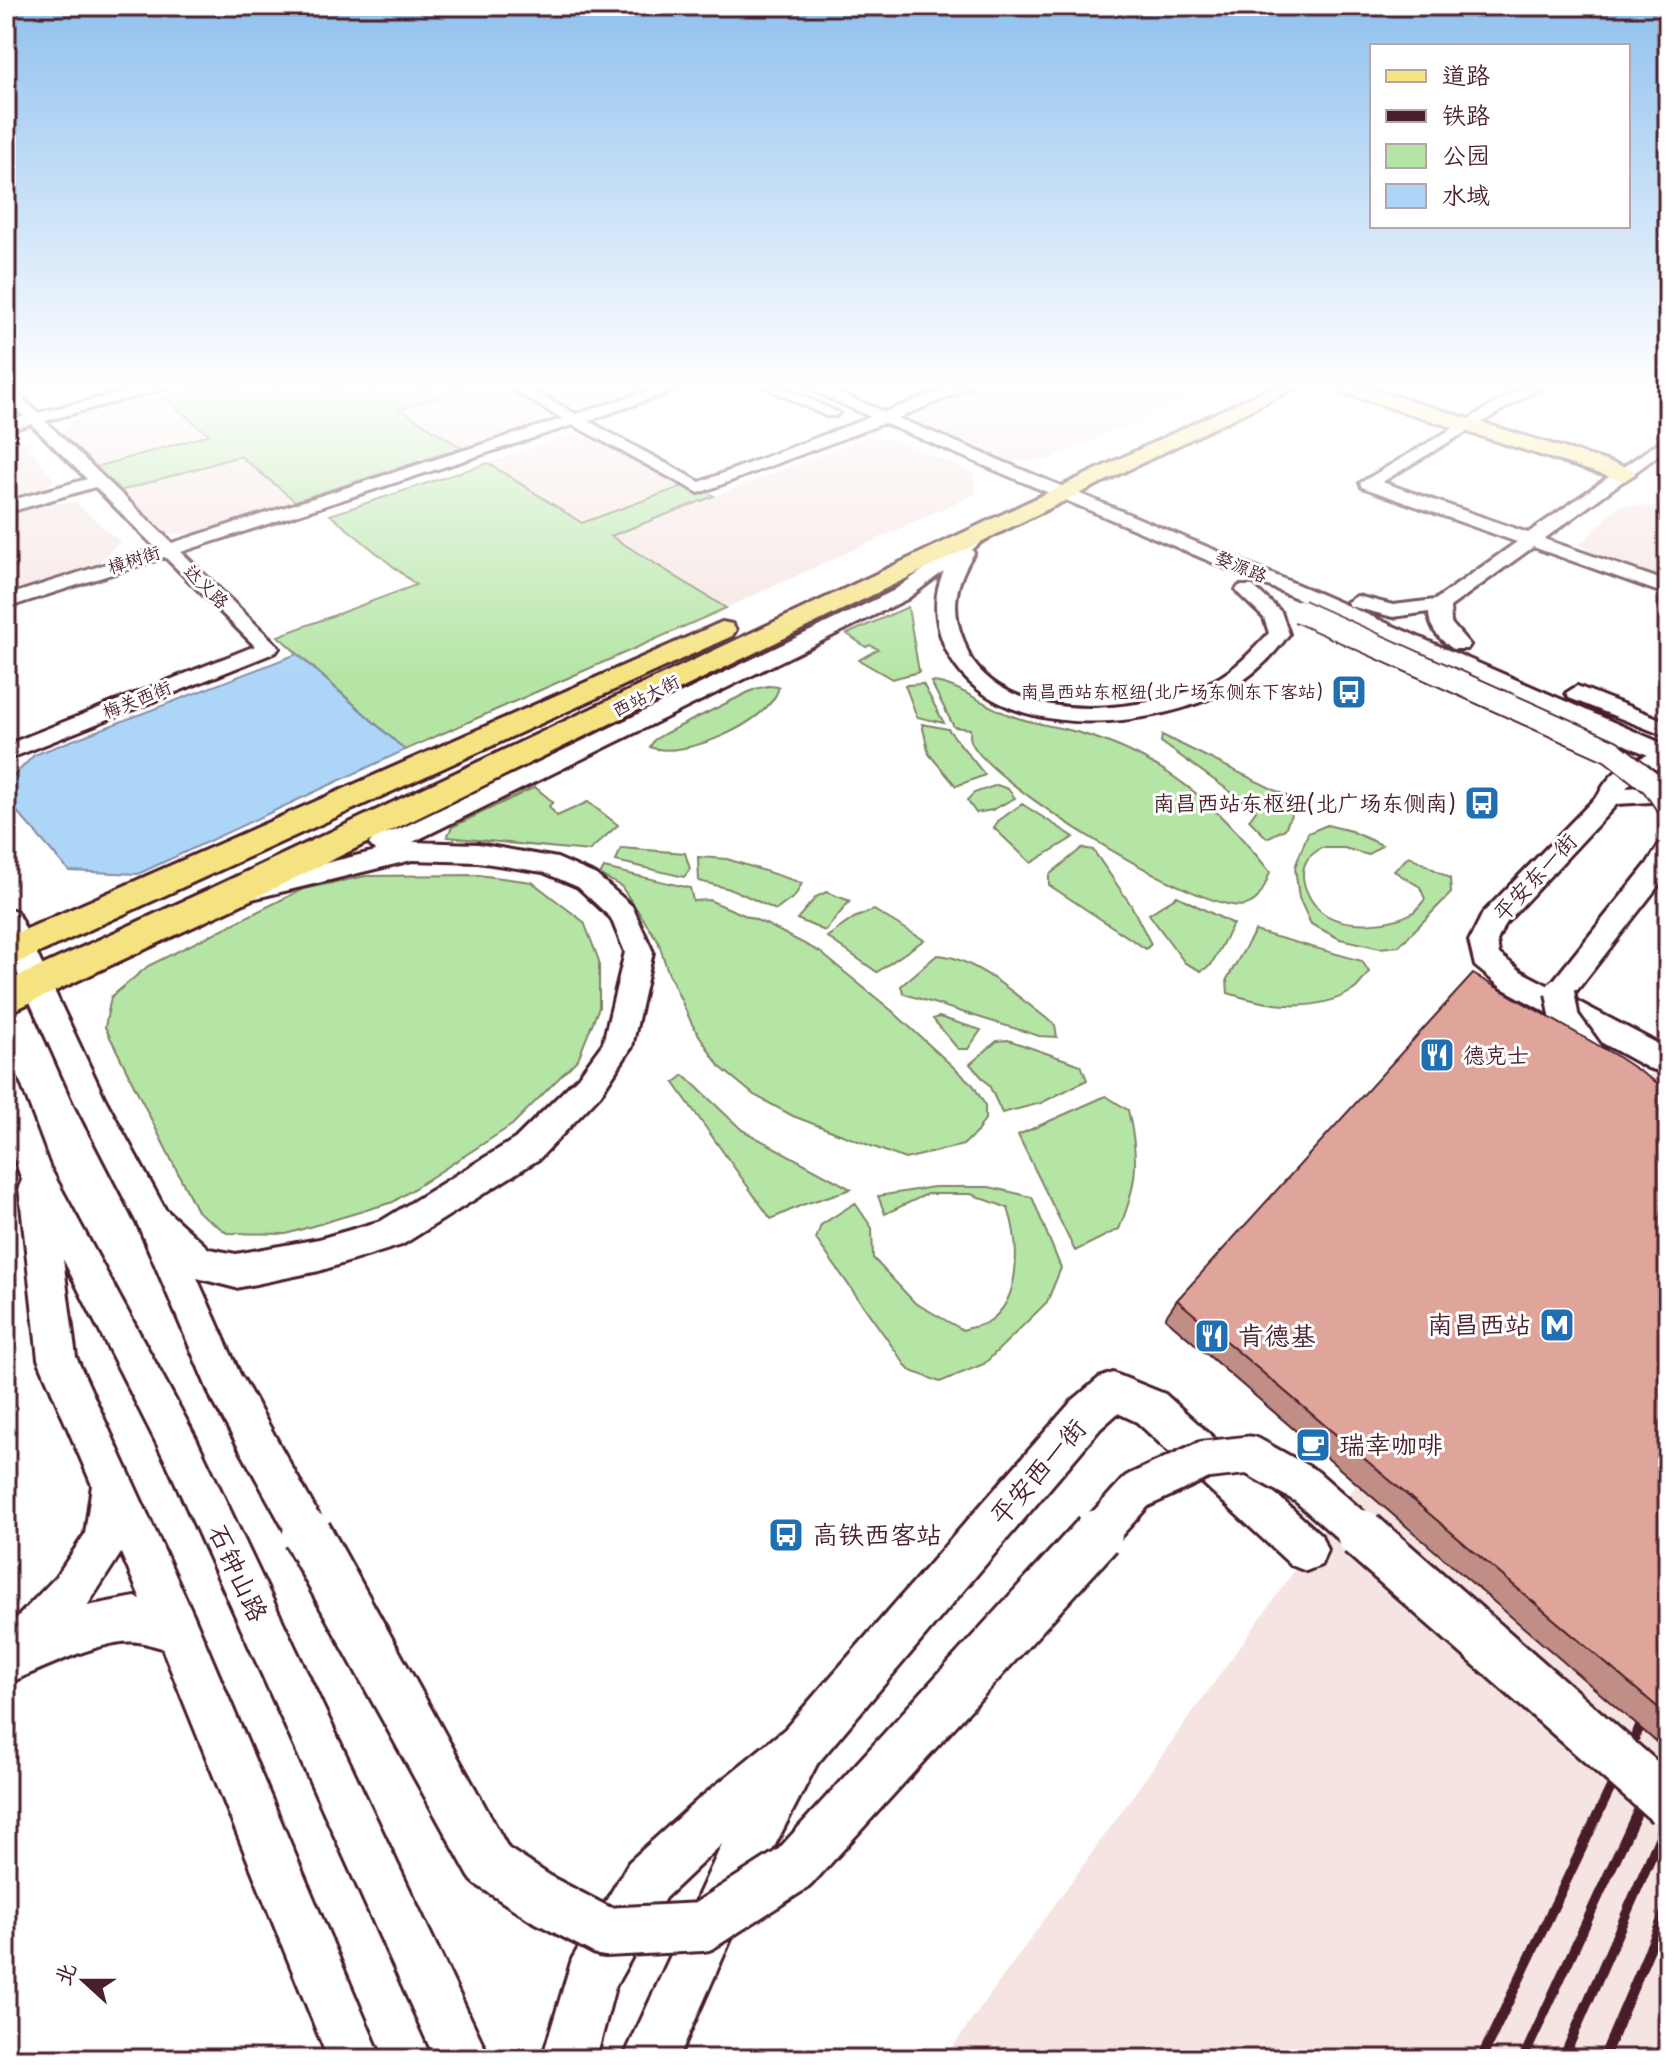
<svg xmlns="http://www.w3.org/2000/svg" width="1674" height="2065" viewBox="0 0 1674 2065" font-family="'Playpen Sans','LXGW WenKai TC',sans-serif">
<style>
.built{fill:#f5e4e1}
.green{fill:#b5e5a5;stroke:#808268;stroke-width:2}
.water{fill:#acd5f7;stroke:#858ca5;stroke-width:2}
.lines{fill:none;stroke-linecap:round;stroke-linejoin:round}
.minor-casing{stroke:#4a1f2b;stroke-width:6}
.major-casing{stroke:#4a1f2b;stroke-width:6}
.minor{fill:#fff;fill-rule:evenodd}
.major{fill:#f5e382;fill-rule:evenodd}
.rail{stroke:#4a1f2b;stroke-width:10}
.minor-bridge-far3-casing{stroke:#4a1f2b;stroke-width:26;stroke-linecap:butt}
.minor-bridge-far2-casing{stroke:#4a1f2b;stroke-width:34;stroke-linecap:butt}
.minor-bridge-far1-casing{stroke:#4a1f2b;stroke-width:43;stroke-linecap:butt}
.minor-bridge-casing{stroke:#4a1f2b;stroke-width:54;stroke-linecap:butt}
.minor-bridge-far3{stroke:#fff;stroke-width:22}
.minor-bridge-far2{stroke:#fff;stroke-width:28}
.minor-bridge-far1{stroke:#fff;stroke-width:37}
.minor-bridge{stroke:#fff;stroke-width:48}
.wall{fill:#c08e84;stroke:#4a1f2b;stroke-width:2}
.building{fill:#dfa59a;stroke:#4a1f2b;stroke-width:2}
.labels{text-anchor:middle;stroke-width:6;stroke-linejoin:round;paint-order:stroke}
.far-street-label{font-size:18px;fill:#4a1f2b;stroke:#fff}
.far-poi-label{font-size:18px;fill:#4a1f2b;stroke:#fff;text-anchor:end}
.poi-label{font-size:22px;fill:#4a1f2b;stroke:#fff;text-anchor:end}
.street-label{font-size:22px;fill:#4a1f2b;stroke:#fff}
.near-poi-label{font-size:26px;fill:#4a1f2b;stroke:#fff;text-anchor:start}
.near-street-label{font-size:26px;fill:#4a1f2b;stroke:#fff}
</style>
<rect width="100%" height="100%" fill="#fff"/>
<filter id="ink" filterUnits="userSpaceOnUse"><feTurbulence type="fractalNoise" baseFrequency=".0125" numOctaves="2"/><feDisplacementMap in="SourceGraphic" scale="16" xChannelSelector="R" yChannelSelector="G"/><feConvolveMatrix kernelMatrix="1 2 1 2 8 2 1 2 1" color-interpolation-filters="sRGB"/></filter>
<g filter="url(#ink)">
<!-- built -->
<path class="built" d="M 469,388 L 507,388 L 546,410 L 541,426 L 462,448 L 399,408 Z
M 534,388 L 651,388 L 601,404 L 566,406 Z
M 974,388 L 1207,388 L 1048,460 L 1002,462 L 913,420 L 915,411 Z
M 163,397 L 210,435 L 95,467 L 61,432 L 75,418 Z
M 573,434 L 605,436 L 691,483 L 582,523 L 488,463 Z
M 864,438 L 895,440 L 974,473 L 975,494 L 726,608 L 611,536 Z
M 26,442 L 54,480 L 37,492 L 6,502 L 6,443 Z
M 240,456 L 295,501 L 196,533 L 158,534 L 120,491 Z
M 75,502 L 120,542 L 93,567 L 6,595 L 6,516 L 47,504 Z
M 1620,505 L 1668,507 L 1668,580 L 1592,555 L 1580,544 Z
M 1668,1050 L 1668,2059 L 944,2059 Z"/>
<!-- green -->
<path class="green" d="M 195,388 L 365,388 L 372,392 L 386,388 L 469,388 L 400,409 L 462,448 L 295,501 L 240,456 L 120,491 L 95,467 L 209,435 L 163,397 Z
M 488,463 L 582,523 L 691,483 L 714,496 L 611,536 L 726,608 L 405,750 L 278,636 L 416,585 L 330,515 Z
M 908,607 L 919,672 L 892,679 L 859,660 L 878,649 L 870,645 L 866,647 L 847,634 Z
M 931,682 C 958,683 984,706 1009,715 C 1032,724 1057,726 1080,733 C 1166,758 1216,804 1270,872 C 1265,885 1261,901 1246,905 C 1206,917 986,782 971,741 C 969,737 971,733 970,729 L 954,727 Z
M 923,684 L 944,723 L 917,717 L 905,685 Z
M 768,686 L 779,687 C 771,723 682,760 650,747 L 654,740 L 666,733 L 755,689 Z
M 922,724 L 948,729 L 985,775 L 956,786 L 929,754 Z
M 1162,735 L 1297,801 L 1285,829 L 1267,838 L 1249,820 L 1256,810 L 1161,742 Z
M 997,785 L 1008,789 L 1015,798 L 992,810 L 976,813 L 967,800 L 974,793 Z
M 535,787 L 553,802 L 549,806 L 557,816 L 588,802 L 618,825 L 589,851 L 447,837 L 452,827 Z
M 1022,804 L 1074,837 L 1031,863 L 994,828 L 998,821 Z
M 1327,825 L 1351,831 L 1382,845 L 1368,855 L 1344,848 L 1321,848 C 1317,851 1309,856 1307,860 C 1296,878 1310,905 1326,915 C 1348,928 1391,925 1412,913 C 1417,910 1421,904 1425,899 L 1420,887 L 1394,871 L 1409,856 L 1450,878 L 1451,893 L 1399,946 L 1380,948 L 1340,939 L 1311,924 L 1299,898 L 1295,867 L 1308,833 Z
M 621,848 L 685,853 L 690,869 L 684,877 L 616,861 Z
M 1082,848 L 1093,850 L 1131,905 L 1151,944 L 1146,949 L 1049,885 L 1049,875 Z
M 698,857 L 727,859 L 802,883 L 795,896 L 776,910 L 734,890 L 699,881 Z
M 604,868 L 690,888 L 693,901 L 709,900 L 768,925 L 820,952 L 891,1010 L 973,1085 L 985,1105 L 985,1119 L 977,1132 L 963,1145 L 905,1159 L 793,1116 L 754,1095 L 719,1066 L 692,1024 L 668,972 L 658,941 L 621,886 L 600,875 Z
M 478,875 L 532,882 L 584,922 L 599,961 L 599,1007 L 578,1059 L 512,1125 L 393,1202 L 286,1234 L 227,1233 L 197,1211 L 105,1027 L 111,997 L 148,966 L 303,889 L 366,876 Z
M 826,892 L 850,901 L 825,931 L 797,919 L 816,897 Z
M 1177,896 L 1233,924 L 1211,965 L 1201,971 L 1185,963 L 1149,914 Z
M 874,910 L 924,940 L 877,972 L 827,937 L 854,918 Z
M 1255,931 L 1362,961 L 1369,972 C 1364,978 1359,987 1352,991 C 1315,1013 1267,1006 1228,993 L 1227,979 Z
M 937,955 C 974,956 1026,1003 1055,1025 L 1057,1037 L 1039,1036 L 904,994 L 901,986 Z
M 939,1017 L 981,1030 L 968,1049 L 958,1049 L 933,1019 Z
M 1008,1040 L 1081,1065 L 1087,1080 L 1041,1103 L 1002,1113 L 989,1085 L 970,1064 L 997,1041 Z
M 684,1075 L 742,1130 L 851,1189 L 802,1205 L 771,1219 L 674,1083 Z
M 1106,1096 L 1128,1110 C 1139,1157 1138,1184 1119,1229 L 1075,1251 L 1018,1135 Z
M 934,1187 L 989,1187 L 1032,1197 L 1061,1268 L 1047,1302 L 984,1364 L 940,1382 L 909,1370 L 816,1239 L 821,1225 L 855,1203 L 872,1228 L 873,1258 L 915,1303 L 963,1330 C 971,1327 981,1326 988,1322 C 1023,1300 1019,1241 1008,1208 L 971,1194 L 927,1194 L 885,1214 L 878,1196 Z"/>
<!-- water -->
<path class="water" d="M 297,654 L 405,750 L 138,874 L 69,871 L 6,799 L 6,784 L 34,755 Z"/>
<g class="lines">
<defs>
<path id="minor" d="M 6,388 L 12,388 L 38,413 L 140,388 L 166,388 L 45,421 L 172,543 L 562,419 L 510,388 L 528,388 L 576,414 L 658,388 L 681,388 L 588,421 L 700,482 L 871,417 L 807,388 L 827,388 L 885,412 L 948,388 L 969,388 L 898,418 L 1320,594 L 1668,746 L 1667,764 L 1637,778 L 1626,788 L 1668,785 L 1668,801 L 1617,804 L 1504,925 L 1497,941 L 1499,954 L 1522,972 L 1549,986 L 1647,864 L 1659,845 L 1668,842 L 1666,876 L 1571,998 L 1668,1049 L 1668,1068 L 1659,1071 L 1648,1068 L 1502,988 L 1475,966 L 1469,941 L 1483,913 L 1599,794 C 1610,772 1626,763 1648,755 L 1306,602 L 884,423 L 699,493 L 573,425 L 181,552 L 276,644 L 279,648 L 276,652 L 6,760 L 6,745 L 255,646 L 165,557 L 6,608 L 6,596 L 156,548 L 95,487 L 6,513 L 6,502 L 87,479 L 31,424 L 6,431 L 6,421 L 24,417 L 6,399 Z
M 767,388 L 787,388 L 839,413 L 836,416 L 826,416 Z
M 1521,388 L 1539,388 L 1382,482 L 1528,533 L 1668,436 L 1668,448 L 1544,539 L 1668,582 L 1668,595 L 1533,547 L 1450,607 L 1451,623 L 1470,645 L 1467,649 L 1453,649 C 1440,639 1429,629 1429,612 L 1393,617 L 1350,606 L 1347,602 L 1357,596 L 1393,605 L 1435,600 L 1517,542 L 1362,487 L 1360,483 Z
M 976,533 L 985,538 L 972,550 L 974,553 C 956,581 950,607 963,639 C 966,646 968,656 973,662 C 1021,728 1149,712 1213,681 C 1235,670 1252,651 1269,633 L 1264,618 L 1239,594 L 1236,590 L 1239,586 L 1253,586 L 1281,612 L 1289,634 C 1274,655 1254,675 1231,688 C 1151,733 982,746 943,642 C 934,618 933,595 944,571 L 907,599 L 413,842 L 478,844 L 557,858 L 596,875 L 632,906 L 653,952 L 632,1047 L 600,1095 L 539,1159 L 402,1245 L 319,1271 L 236,1288 L 197,1278 L 246,1388 L 241,1402 L 227,1407 L 213,1402 L 139,1227 L 76,1105 L 6,948 L 6,908 L 16,911 L 20,918 L 105,1099 L 165,1209 L 209,1249 L 236,1254 L 319,1239 L 381,1221 L 515,1139 L 578,1077 L 603,1043 L 625,952 L 611,918 L 578,887 L 543,872 L 478,862 L 412,860 L 248,900 L 239,898 L 235,891 L 239,884 L 376,851 L 369,844 L 373,838 L 402,828 L 893,591 Z
M 1577,686 L 1668,722 L 1668,737 L 1569,698 L 1566,693 Z
M 6,1077 L 17,1081 L 49,1166 L 196,1438 L 490,2059 L 435,2059 L 168,1466 L 63,1259 L 76,1357 L 193,1614 L 382,2059 L 328,2059 L 162,1648 C 154,1646 146,1643 138,1642 C 104,1637 38,1671 6,1684 L 6,1629 L 56,1577 L 85,1534 L 92,1485 L 38,1359 L 19,1187 L 22,1180 L 6,1136 ZM 121,1553 L 141,1599 L 135,1597 L 87,1606 Z
M 1113,1373 L 1165,1394 L 1321,1535 L 1327,1550 L 1321,1565 L 1306,1571 L 1291,1565 L 1137,1422 L 1118,1413 L 1100,1429 L 817,1764 L 758,1878 L 678,2059 L 623,2059 L 722,1844 L 665,1898 L 615,1987 L 596,2059 L 542,2059 L 572,1959 L 629,1862 L 700,1798 L 785,1729 L 1072,1401 L 1099,1378 Z"/>
<path id="major" d="M 1269,388 L 1295,388 L 240,905 L 6,1014 L 6,982 L 214,887 Z
M 1338,388 L 1369,388 L 1632,469 L 1635,474 L 1624,481 L 1616,479 L 1341,392 Z
M 722,622 L 732,624 L 736,630 L 732,636 L 6,968 L 6,938 Z"/>
</defs>
<!-- minor casing -->
<use href="#minor" class="minor-casing"/>
<!-- major casing -->
<use href="#major" class="major-casing"/>
<!-- minor -->
<use href="#minor" class="minor"/>
<!-- major -->
<use href="#major" class="major"/>
<!-- rail -->
<path class="rail" d="M 1481,2059 L 1668,1668
M 1523,2059 L 1668,1746
M 1563,2059 L 1668,1818
M 1603,2059 L 1668,1906"/>
<defs>
<path id="minor-bridge-far3" d="M 1299,611 L 1611,751 L 1653,784 L 1668,806"/>
<path id="minor-bridge-far2" d="M 1560,992 L 1565,1020 L 1594,1060"/>
<path id="minor-bridge-far1" d="M 227,1388 L 309,1536
M 1096,1536 L 1137,1491 L 1204,1460 L 1250,1455 L 1306,1486 L 1363,1536"/>
<path id="minor-bridge" d="M 307,1534 L 490,1865 L 542,1899 L 605,1932 L 702,1927 L 794,1868 L 1098,1534
M 1361,1534 L 1668,1803"/>
</defs>
<!-- minor-bridge-far3 casing -->
<use href="#minor-bridge-far3" class="minor-bridge-far3-casing"/>
<!-- minor-bridge-far2 casing -->
<use href="#minor-bridge-far2" class="minor-bridge-far2-casing"/>
<!-- minor-bridge-far1 casing -->
<use href="#minor-bridge-far1" class="minor-bridge-far1-casing"/>
<!-- minor-bridge casing -->
<use href="#minor-bridge" class="minor-bridge-casing"/>
<!-- minor-bridge-far3 -->
<use href="#minor-bridge-far3" class="minor-bridge-far3"/>
<!-- minor-bridge-far2 -->
<use href="#minor-bridge-far2" class="minor-bridge-far2"/>
<!-- minor-bridge-far1 -->
<use href="#minor-bridge-far1" class="minor-bridge-far1"/>
<!-- minor-bridge -->
<use href="#minor-bridge" class="minor-bridge"/>
</g>
<!-- wall -->
<path class="wall" d="M 1668,1090 L 1668,1752 L 1165,1318 L 1177,1300 Z"/>
<!-- building -->
<path class="building" d="M 1473,974 L 1615,1055 L 1668,1090 L 1668,1716 L 1177,1300 Z"/>
</g>
<!-- sky -->
<linearGradient id="sky" x2="0" y2="1"><stop stop-color="#90c1ee"/><stop offset="0.57" stop-color="#fff"/><stop offset="1" stop-color="#fff" stop-opacity="0"/></linearGradient>
<rect width="1674" height="677" fill="url(#sky)"/>
<!-- icons -->
<defs>
<symbol id="bus-square" viewBox="-11 -11 22 22"><rect x="-9" y="-9" width="18" height="18" rx="4" fill="#1f6fb2" stroke="#fff"/><path d="M-5-6H5V4H4V6H2V4H-2V6H-4V4H-5ZM-3.5-4V0h7V-4ZM-3.5 1.2v1.5H-2V1.2ZM2 1.2v1.5H3.5V1.2Z" fill="#fff"/></symbol>
<symbol id="restaurant-square" viewBox="-11 -11 22 22"><rect x="-9" y="-9" width="18" height="18" rx="4" fill="#1f6fb2" stroke="#fff"/><path d="M-5-6h1v4h1v-4h1v4h1v-4h1v5L-1.5 .5V6h-2V.5L-5-1ZM5-6V6H3V1.5H1.5Q1.5-4 5-6Z" fill="#fff"/></symbol>
<symbol id="metro-square" viewBox="-11 -11 22 22"><rect x="-9" y="-9" width="18" height="18" rx="4" fill="#1f6fb2" stroke="#fff"/><path d="M-5.5 5V-5H-3L0 0L3-5H5.5V5H3V-.5L0 4L-3-.5V5Z" fill="#fff"/></symbol>
<symbol id="cafe-square" viewBox="-11 -11 22 22"><rect x="-9" y="-9" width="18" height="18" rx="4" fill="#1f6fb2" stroke="#fff"/><path d="M-5.5-4.5H6V0H3Q3 3.5 0 3.5H-2.5Q-5.5 3.5-5.5 0ZM3-3.2v2h1.7v-2ZM-6 4.5H4V6H-6Z" fill="#fff"/></symbol>
</defs>
<g fill-rule="evenodd">
<use href="#bus-square" x="1329" y="672" width="40" height="40"/>
<use href="#bus-square" x="1462" y="783" width="40" height="40"/>
<use href="#restaurant-square" x="1417" y="1035" width="40" height="40"/>
<use href="#metro-square" x="1537" y="1305" width="40" height="40"/>
<use href="#restaurant-square" x="1192" y="1316" width="40" height="40"/>
<use href="#cafe-square" x="1293" y="1425" width="40" height="40"/>
<use href="#bus-square" x="766" y="1515" width="40" height="40"/>
</g>
<g class="labels">
<!-- far-street labels -->
<g class="far-street-label">
<text transform="translate(134 560) rotate(-18)" y="6">樟树街</text>
<text transform="translate(1241 567) rotate(23)" y="6">婺源路</text>
<text transform="translate(206 587) rotate(44)" y="6">达义路</text>
<text transform="translate(646 696) rotate(-26)" y="6">西站大街</text>
<text transform="translate(137 700) rotate(-22)" y="6">梅关西街</text>
</g>
<!-- far-poi labels -->
<g class="far-poi-label">
<text x="1323" y="698">南昌西站东枢纽(北广场东侧东下客站)</text>
</g>
<!-- poi labels -->
<g class="poi-label">
<text x="1456" y="811">南昌西站东枢纽(北广场东侧南)</text>
<text x="1463" y="1063" text-anchor="start">德克士</text>
</g>
<!-- street labels -->
<g class="street-label">
<text transform="translate(1535 877) rotate(-47)" y="8">平安东一街</text>
</g>
<!-- near-poi labels -->
<g class="near-poi-label">
<text x="1531" y="1334" text-anchor="end">南昌西站</text>
<text x="1238" y="1345">肯德基</text>
<text x="1339" y="1454">瑞幸咖啡</text>
<text x="812" y="1544">高铁西客站</text>
</g>
<!-- near-street labels -->
<g class="near-street-label">
<text transform="translate(1038 1472) rotate(-49)" y="9">平安西一街</text>
<text transform="translate(238 1573) rotate(65)" y="9">石钟山路</text>
</g>
</g>
<!-- margin -->
<rect width="1674" height="2065" fill="none" stroke="#fff" stroke-width="32"/>
<rect x="16" y="16" width="1642" height="2033" fill="none" stroke="#4a1f2b" stroke-width="3" filter="url(#ink)"/>
<!-- legend -->
<rect x="1370" y="44" width="260" height="184" fill="#ffffff" stroke="#b7a5aa" stroke-width="2"/>
<rect x="1386" y="70" width="40" height="12" fill="#f5e382" stroke="#b7a5aa" stroke-width="2"/>
<text x="1442" y="84" font-size="24" fill="#4a1f2b">道路</text>
<rect x="1386" y="110" width="40" height="12" fill="#4a1f2b" stroke="#b7a5aa" stroke-width="2"/>
<text x="1442" y="124" font-size="24" fill="#4a1f2b">铁路</text>
<rect x="1386" y="144" width="40" height="24" fill="#b5e5a5" stroke="#b7a5aa" stroke-width="2"/>
<text x="1442" y="164" font-size="24" fill="#4a1f2b">公园</text>
<rect x="1386" y="184" width="40" height="24" fill="#acd5f7" stroke="#b7a5aa" stroke-width="2"/>
<text x="1442" y="204" font-size="24" fill="#4a1f2b">水域</text>
<!-- north arrow -->
<g transform="translate(84 1981) rotate(291)" stroke="#ffffff" stroke-width="6" paint-order="stroke">
<path d="M0-6L14 30L0 20L-14 30Z" fill="#4a1f2b"/>
<text y="-12" font-size="22" font-weight="bold" text-anchor="middle" fill="#4a1f2b">北</text>
</g>
</svg>
